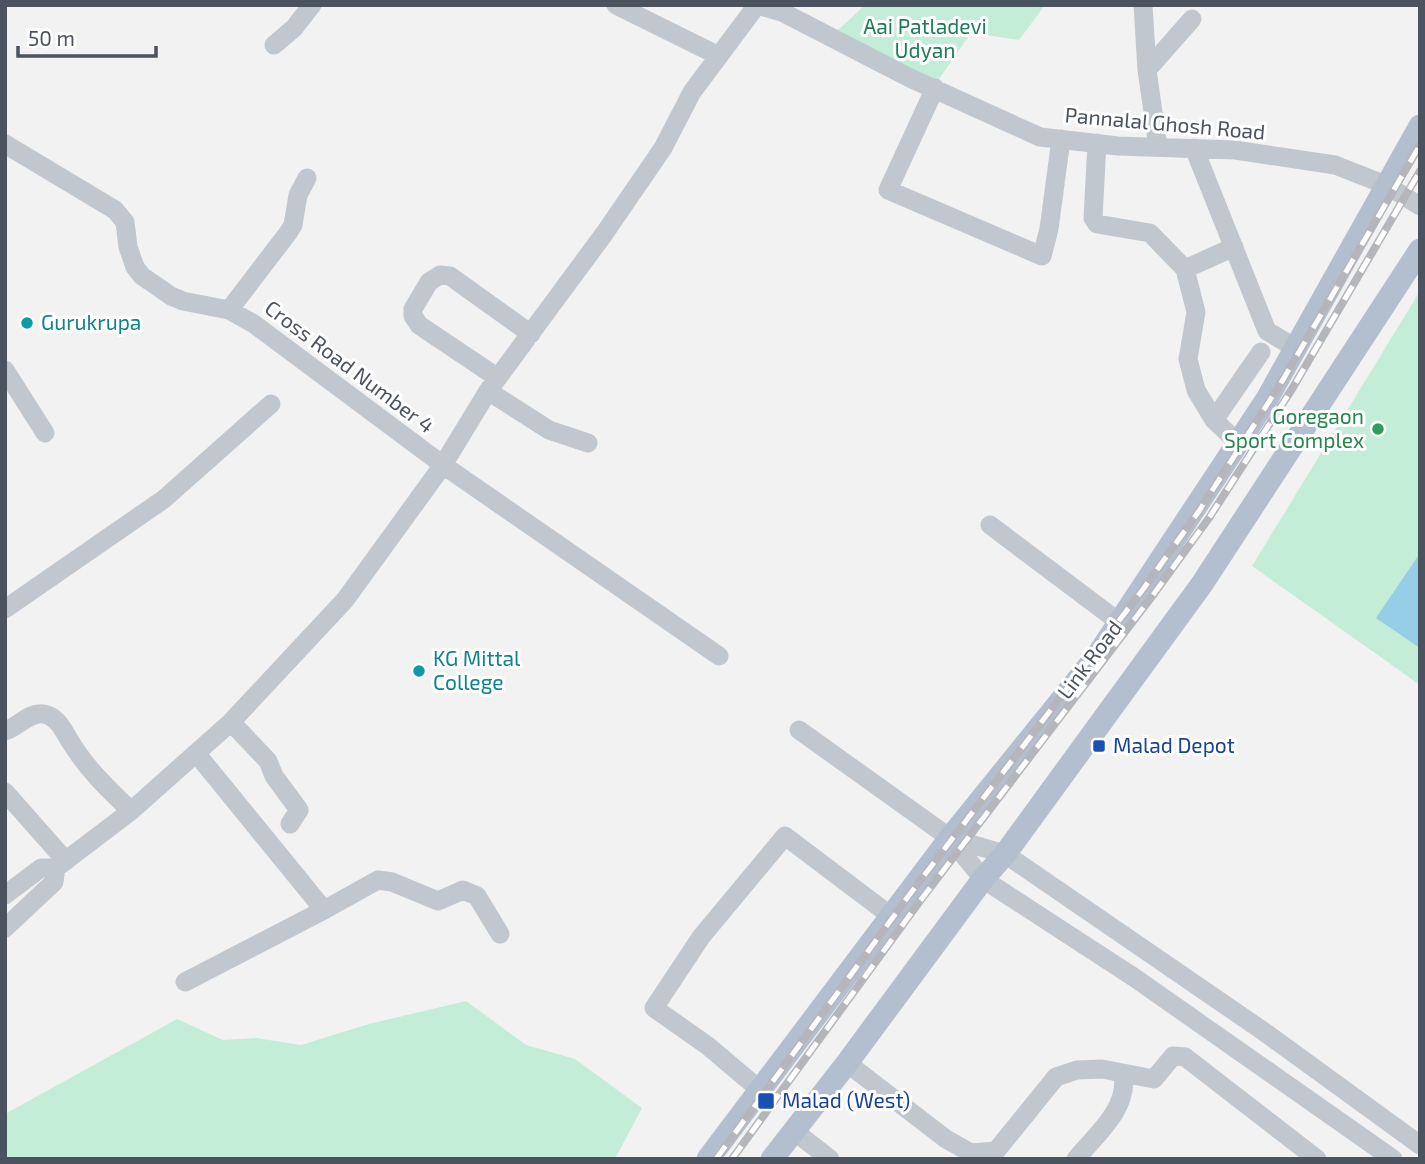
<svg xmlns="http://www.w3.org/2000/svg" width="1425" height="1164" viewBox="0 0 1425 1164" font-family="'Exo 2',sans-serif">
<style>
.green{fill:#c4edd8}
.water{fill:#95cee6}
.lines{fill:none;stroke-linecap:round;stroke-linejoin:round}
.minor{stroke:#c0c7cf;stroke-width:19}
.major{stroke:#b3bece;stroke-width:23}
.rail-casing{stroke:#b4b6bb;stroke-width:8}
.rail{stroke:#fff;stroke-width:5;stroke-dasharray:16;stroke-linecap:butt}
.culture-dot{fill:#0f9aa8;stroke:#fff;stroke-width:2.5}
.leisure-dot{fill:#2e9e5b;stroke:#fff;stroke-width:2.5}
.transit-dot{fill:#1a4fb4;stroke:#fff;stroke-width:2.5}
.labels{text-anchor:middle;stroke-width:6;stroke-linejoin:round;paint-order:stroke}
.park-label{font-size:21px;fill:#1f7b56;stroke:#fff}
.street-label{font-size:21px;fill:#4a535e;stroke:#fff}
.culture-label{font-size:21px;fill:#0d838f;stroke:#fff;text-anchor:start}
.leisure-label{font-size:21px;fill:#27864d;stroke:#fff;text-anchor:end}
.transit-label{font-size:21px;fill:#164399;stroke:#fff;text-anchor:start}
</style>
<rect width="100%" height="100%" fill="#f3f2f2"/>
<!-- green -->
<path class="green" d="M 865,5 L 1045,5 L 1019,40 L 971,33 L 937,82 L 836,32 Z
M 1420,291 L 1420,685 L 1252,566 Z
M 466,1001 L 526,1045 L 575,1059 L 642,1108 L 615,1159 L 5,1159 L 5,1114 L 177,1019 L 223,1040 L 256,1038 L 301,1045 L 369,1024 Z"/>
<!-- water -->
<path class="water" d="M 1420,553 L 1420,648 L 1376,618 Z"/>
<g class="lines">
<!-- minor -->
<path class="minor" d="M 616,5 L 719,56
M 757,5 L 782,12 L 910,78 L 1040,137 L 1118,146 L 1235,150 L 1335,165 L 1386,185 L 1420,206
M 1143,5 L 1147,70 L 1158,147
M 274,45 L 294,28 L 312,5
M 1147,70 L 1192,19
M 935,88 L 888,190 L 1042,256 L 1049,229 L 1061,139
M 1097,143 L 1093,218 L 1097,224 L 1150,233 L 1185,269
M 5,144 L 115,210 L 125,222 L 128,247 L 135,267 L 142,276 L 171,296 L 183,301 L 229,310 L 254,324 L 443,465 L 719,656
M 1194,148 L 1267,331 L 1297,349
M 1234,247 L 1185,269 L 1196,312 L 1188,359 L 1196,390 L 1214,420 L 1238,443
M 229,310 L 288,233 L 293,225 L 298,195 L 307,178
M 5,370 L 45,433
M 498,378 L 419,325 L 413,316 L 413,309 L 429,282 L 440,275 L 450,276 L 531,334
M 488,391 L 549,430 L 588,443
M 1214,420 L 1261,352
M 990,525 L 1119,622
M 5,609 L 164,499 L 271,404
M 231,722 L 268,761 L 274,776 L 299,810 L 290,824
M 799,730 L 950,838 L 983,879 L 1135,978 L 1393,1159
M 5,731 C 18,727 30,711 44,714 C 58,717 63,730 70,741 C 86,768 109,790 131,811
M 5,792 L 66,861
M 950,838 L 1005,854 L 1263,1031 L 1420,1145
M 5,895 L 41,868 L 56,868 L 131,811 L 231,722 L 345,600 L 443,465 L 488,391 L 604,234 L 663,148 L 692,92 L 757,5
M 324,910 L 378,880 L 392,882 L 438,901 L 463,890 L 477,896 L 500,934
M 5,928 L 54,882 L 56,868
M 185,982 L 324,910 L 196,753
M 847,1063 L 946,1139 L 971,1153 L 996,1151 L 1056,1077 L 1077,1070 L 1102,1069 L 1154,1079 L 1173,1056 L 1185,1057 L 1317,1159
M 760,1090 L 708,1046 L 654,1008 L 701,937 L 785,836 L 891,916
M 794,1131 L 830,1159
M 1076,1159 C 1096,1135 1129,1108 1123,1075"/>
<!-- major -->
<path class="major" d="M 708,1159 L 950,838 L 1097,656 L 1267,399 L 1420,126
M 772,1159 L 847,1063 L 983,879 L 1005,854 L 1202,584 L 1420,250"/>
<defs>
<path id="rail" d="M 716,1159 L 910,894 L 1144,588 L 1199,511 L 1281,383 L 1420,145
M 732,1159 L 920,901 L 1153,595 L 1209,518 L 1292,389 L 1420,171"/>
</defs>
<!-- rail casing -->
<use href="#rail" class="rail-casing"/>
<!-- rail -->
<use href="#rail" class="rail"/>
</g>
<!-- markers -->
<g class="culture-dot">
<circle cx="27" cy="323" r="7"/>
<circle cx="419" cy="671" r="7"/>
</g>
<circle class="leisure-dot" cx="1378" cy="429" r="7"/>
<g class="transit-dot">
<rect x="1092" y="739" width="14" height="14" rx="3.5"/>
<rect x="757" y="1092" width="18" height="18" rx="3.5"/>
</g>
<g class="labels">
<!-- park labels -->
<g class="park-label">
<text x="925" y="34">Aai Patladevi<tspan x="925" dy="24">Udyan</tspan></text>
</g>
<!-- street labels -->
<g class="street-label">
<text transform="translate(1165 124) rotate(5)" y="7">Pannalal Ghosh Road</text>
<text transform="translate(349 367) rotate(37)" y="7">Cross Road Number 4</text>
<text transform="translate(1090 660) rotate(-53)" y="7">Link Road</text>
</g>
<!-- culture labels -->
<g class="culture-label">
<text x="41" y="330">Gurukrupa</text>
<text x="433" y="666">KG Mittal<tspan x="433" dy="24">College</tspan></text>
</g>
<!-- leisure labels -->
<g class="leisure-label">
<text x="1364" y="424">Goregaon<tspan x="1364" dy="24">Sport Complex</tspan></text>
</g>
<!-- transit labels -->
<g class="transit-label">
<text x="1113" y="753">Malad Depot</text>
<text x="782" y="1108">Malad (West)</text>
</g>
</g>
<!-- border -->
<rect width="1425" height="1164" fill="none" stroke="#4a535e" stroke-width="14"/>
<!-- scale -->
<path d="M18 46v10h138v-10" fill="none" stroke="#4a535e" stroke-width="3.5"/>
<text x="28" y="46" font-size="21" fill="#4a535e" stroke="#ffffff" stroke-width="5" paint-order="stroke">50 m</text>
</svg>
